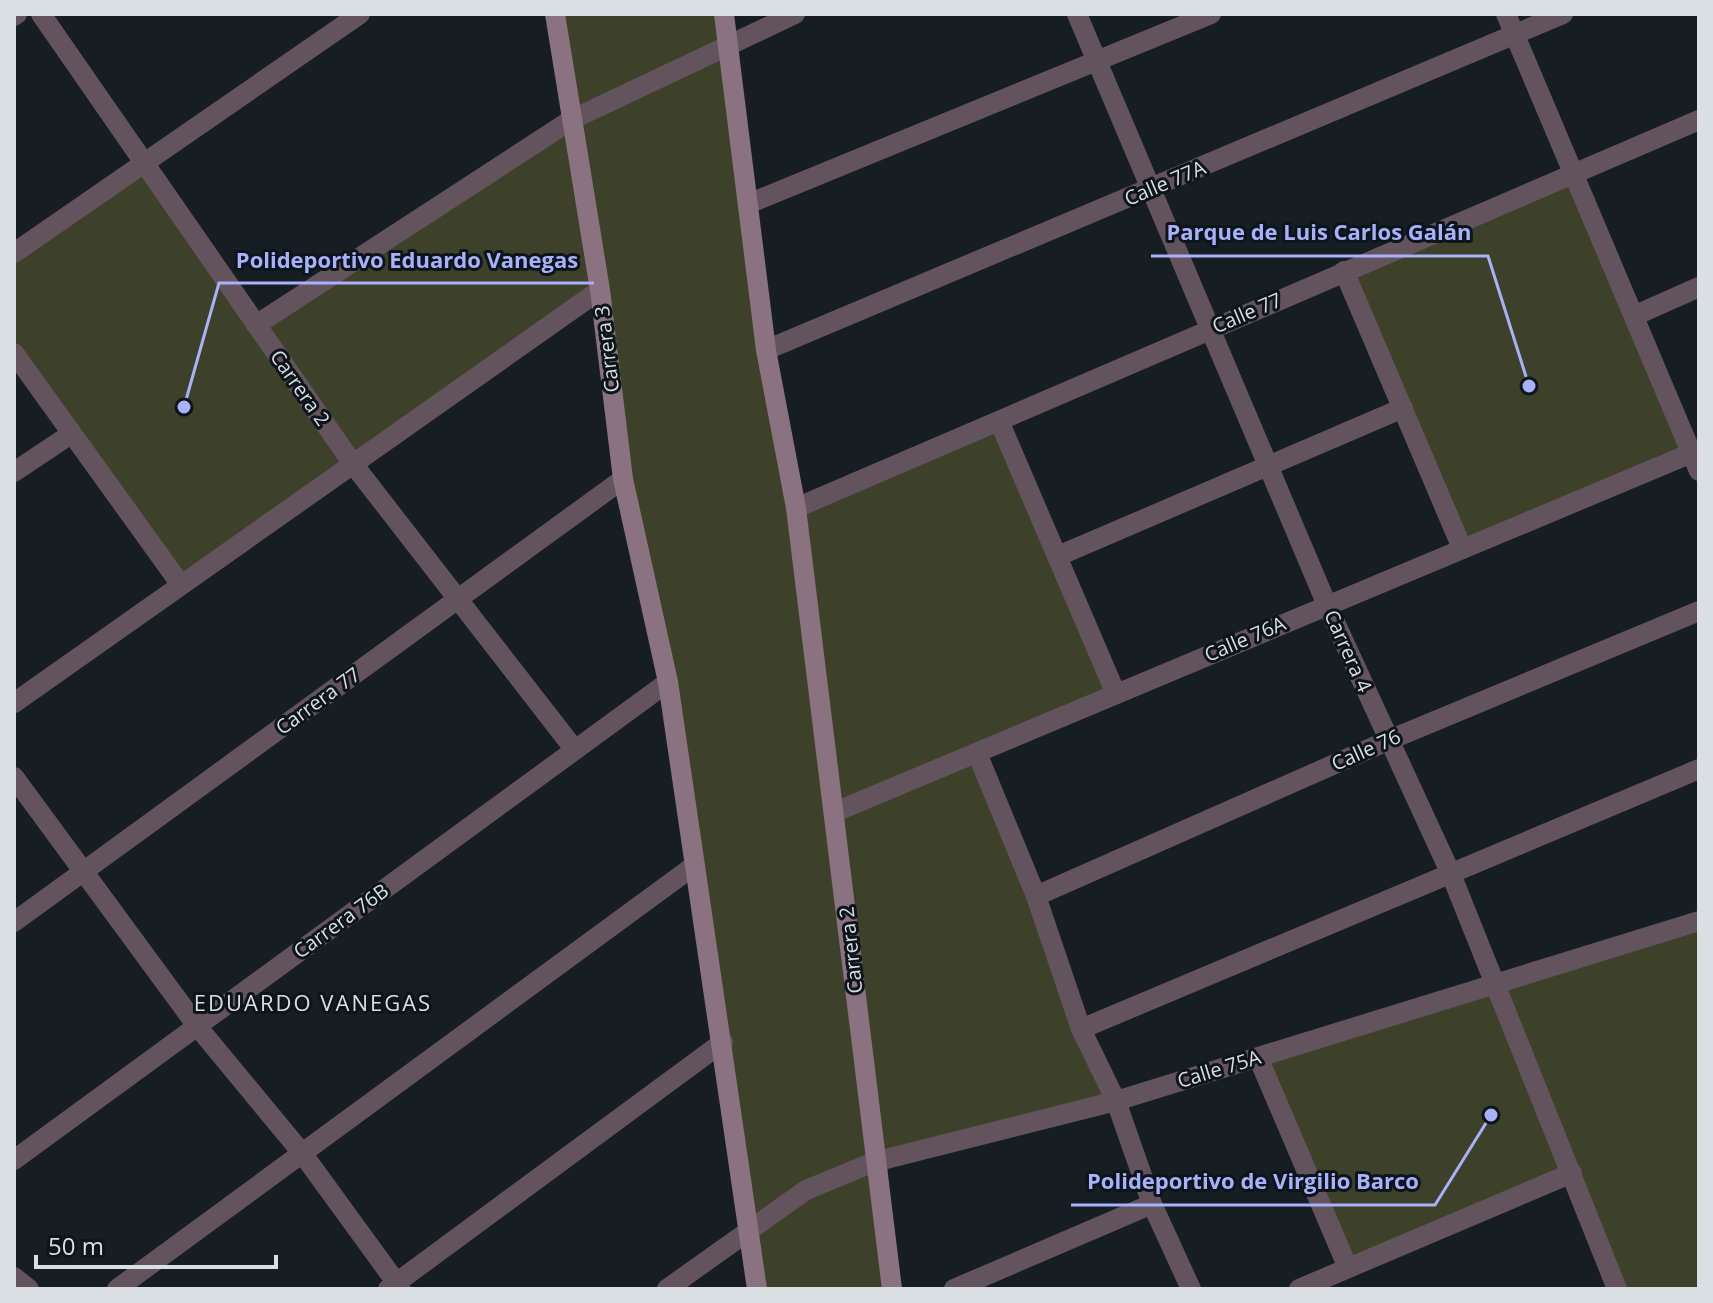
<svg xmlns="http://www.w3.org/2000/svg" width="1713" height="1303" viewBox="0 0 1713 1303" font-family="'Open Sans',sans-serif">
<style>
.green{fill:#3e4129}
.lines{fill:none;stroke-linecap:round;stroke-linejoin:round}
.street{stroke:#63535c;stroke-width:20}
.secondary{stroke:#8b7280;stroke-width:20}
.labels{text-anchor:middle;stroke-width:6;stroke-linejoin:round;paint-order:stroke}
.street-label{font-size:20px;fill:#dadfe4;stroke:#0d151b}
.neighbourhood-label{font-size:22px;letter-spacing:2px;fill:#dadfe4;stroke:#0d151b}
.leader{fill:none;stroke:#a9b0fc;stroke-width:3}
.callout-dot{fill:#a9b0fc;stroke:#0d151b;stroke-width:3}
.callout-label{font-size:22px;text-anchor:middle;font-weight:bold;fill:#a9b0fc;stroke:#0d151b;stroke-width:6;stroke-linejoin:round;paint-order:stroke}
</style>
<rect width="100%" height="100%" fill="#161e24"/>
<!-- green -->
<path class="green" d="M 555,14 L 724,14 L 796,508 L 1000,423 L 1116,694 L 977,754 L 1116,1101 L 874,1162 L 892,1289 L 757,1289 L 600,290 L 181,585 L 14,351 L 14,253 L 145,163 L 256,324 L 570,120 Z
M 1575,172 L 1692,453 L 1462,548 L 1344,271 Z
M 1699,921 L 1699,1289 L 1617,1289 L 1572,1173 L 1351,1264 L 1258,1057 Z"/>
<g class="lines">
<!-- street -->
<path class="street" d="M 41,14 L 353,464 L 575,750
M 1077,14 L 1327,605 L 1451,874 L 1617,1289
M 1506,14 L 1699,471
M 14,16 L 17,14
M 748,204 L 1211,14
M 14,253 L 360,14
M 1344,271 L 1462,548
M 1636,315 L 1699,287
M 256,325 L 571,120 L 795,14
M 766,350 L 1563,14
M 14,353 L 181,585
M 1000,423 L 1116,694
M 14,472 L 71,434
M 796,508 L 1699,120
M 1058,556 L 1403,408
M 14,703 L 600,290
M 977,753 L 1036,896 L 1081,1029 L 1116,1101 L 1152,1204 L 1191,1289
M 14,777 L 197,1026 L 302,1153 L 401,1289
M 835,812 L 1699,450
M 1036,896 L 1387,741 L 1699,611
M 14,922 L 623,479
M 1081,1029 L 1699,769
M 1258,1057 L 1348,1268
M 14,1160 L 668,682
M 14,1277 L 29,1289
M 117,1289 L 695,865
M 388,1289 L 723,1042
M 667,1289 L 806,1190 L 874,1162 L 1116,1101 L 1699,921
M 954,1289 L 1152,1204
M 1299,1289 L 1572,1173"/>
<!-- secondary -->
<path class="secondary" d="M 555,14 L 600,290 L 623,479 L 668,682 L 757,1289
M 724,14 L 766,350 L 796,508 L 892,1289"/>
</g>
<g class="labels">
<!-- street labels -->
<g class="street-label">
<text transform="translate(1165 183) rotate(-23)" y="7">Calle 77A</text>
<text transform="translate(1247 313) rotate(-23)" y="7">Calle 77</text>
<text transform="translate(607 349) rotate(-97)" y="7">Carrera 3</text>
<text transform="translate(300 388) rotate(55)" y="7">Carrera 2</text>
<text transform="translate(1245 639) rotate(-23)" y="7">Calle 76A</text>
<text transform="translate(1348 651) rotate(66)" y="7">Carrera 4</text>
<text transform="translate(318 701) rotate(-36)" y="7">Carrera 77</text>
<text transform="translate(1366 750) rotate(-24)" y="7">Calle 76</text>
<text transform="translate(341 921) rotate(-36)" y="7">Carrera 76B</text>
<text transform="translate(851 950) rotate(-96)" y="7">Carrera 2</text>
<text transform="translate(1219 1069) rotate(-17)" y="7">Calle 75A</text>
</g>
<!-- neighbourhood labels -->
<g class="neighbourhood-label">
<text x="313" y="1011">EDUARDO VANEGAS</text>
</g>
</g>
<!-- callouts -->
<path class="leader" d="M1529 386L1488 256H1151M184 407L219 283H594M1491 1115L1435 1205H1071"/>
<g class="callout-dot">
<circle cx="1529" cy="386" r="8"/>
<circle cx="184" cy="407" r="8"/>
<circle cx="1491" cy="1115" r="8"/>
</g>
<g class="callout-label">
<text x="1319" y="240">Parque de Luis Carlos Galán</text>
<text x="407" y="268">Polideportivo Eduardo Vanegas</text>
<text x="1253" y="1189">Polideportivo de Virgilio Barco</text>
</g>
<!-- border -->
<rect width="1713" height="1303" fill="none" stroke="#dadfe4" stroke-width="32"/>
<!-- scale -->
<path d="M36 1255v12h240v-12" fill="none" stroke="#dadfe4" stroke-width="4"/>
<text x="48" y="1255" font-size="24" fill="#dadfe4" stroke="#0d151b" stroke-width="6" paint-order="stroke">50 m</text>
</svg>
